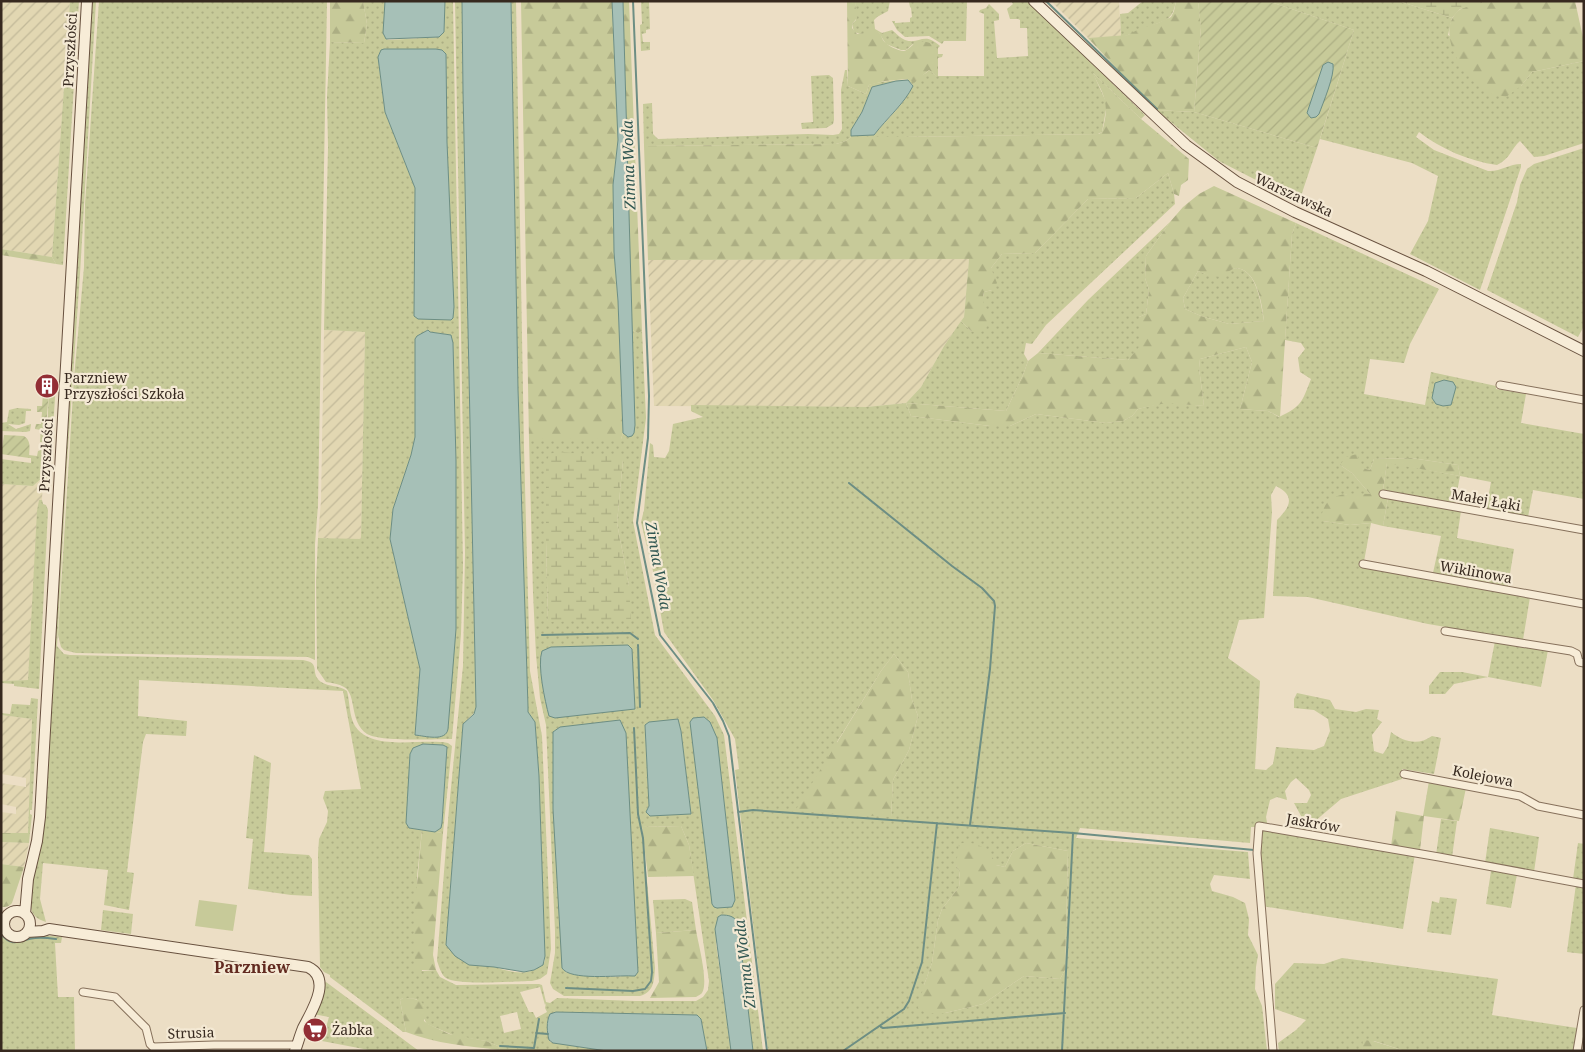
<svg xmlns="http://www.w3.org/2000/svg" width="1585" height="1052" viewBox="0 0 1585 1052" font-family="'Noto Serif',serif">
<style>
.farmland{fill:url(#farmland-furrows)}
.grass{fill:url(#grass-dots);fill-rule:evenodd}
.forest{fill:url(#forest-firs);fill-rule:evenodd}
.wetland{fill:url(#wetland-marsh)}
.park{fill:#c7ca99}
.garden{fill:url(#garden-furrows)}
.water{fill:#a6c0b7;stroke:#6d8e84}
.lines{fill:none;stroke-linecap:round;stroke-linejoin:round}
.stream{stroke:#6d8e84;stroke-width:2}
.street-casing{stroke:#86705b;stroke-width:9}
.secondary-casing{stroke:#68513f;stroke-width:12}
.street{stroke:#f7ecd7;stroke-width:7}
.secondary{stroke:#f7ecd7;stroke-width:10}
.labels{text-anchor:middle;stroke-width:4.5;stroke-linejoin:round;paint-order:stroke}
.street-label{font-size:14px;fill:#37291f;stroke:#f4e9d4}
.poi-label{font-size:14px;fill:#37291f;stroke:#f4e9d4;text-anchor:start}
.water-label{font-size:15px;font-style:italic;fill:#2f5651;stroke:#f4e9d4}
.quarter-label{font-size:16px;font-weight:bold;fill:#622a20;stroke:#f4e9d4}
</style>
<defs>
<pattern id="farmland-furrows" width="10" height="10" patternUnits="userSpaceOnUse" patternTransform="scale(1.25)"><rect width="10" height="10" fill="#e2d7b2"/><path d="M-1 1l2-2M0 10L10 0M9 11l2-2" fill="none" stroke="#c2b999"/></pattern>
<pattern id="grass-dots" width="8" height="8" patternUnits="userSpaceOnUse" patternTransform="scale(1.25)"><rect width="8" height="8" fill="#c7ca99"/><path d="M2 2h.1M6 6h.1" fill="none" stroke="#acae83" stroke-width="1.8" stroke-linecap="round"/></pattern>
<pattern id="forest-firs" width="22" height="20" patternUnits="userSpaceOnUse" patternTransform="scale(1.25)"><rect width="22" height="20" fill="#c7ca99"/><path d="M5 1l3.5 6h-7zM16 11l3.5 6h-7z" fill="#acae83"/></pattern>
<pattern id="wetland-marsh" width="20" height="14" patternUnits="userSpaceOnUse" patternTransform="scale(1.25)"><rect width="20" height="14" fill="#c7ca99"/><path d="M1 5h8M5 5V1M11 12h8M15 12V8" fill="none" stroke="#acae83"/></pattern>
<pattern id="garden-furrows" width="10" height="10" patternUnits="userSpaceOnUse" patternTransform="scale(1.25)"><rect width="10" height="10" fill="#c7ca99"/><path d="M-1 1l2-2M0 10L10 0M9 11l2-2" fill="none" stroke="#acae83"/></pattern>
</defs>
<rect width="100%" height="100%" fill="#ecdec5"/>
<!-- farmland -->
<path class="farmland" d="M 1,1 L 70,1 L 52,257 L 1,249 Z
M 1051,1 L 1119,1 L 1121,37 L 1088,38 Z
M 969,259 L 964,317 L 944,346 L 921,387 L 906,403 L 866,407 L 654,406 L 648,260 Z
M 324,330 L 365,332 L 361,540 L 318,538 L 321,501 Z
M 43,477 L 42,500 L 39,500 L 28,680 L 1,681 L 1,484 L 33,486 Z
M 1,715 L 32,719 L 28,833 L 1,833 L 1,812 L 16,814 L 16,807 L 1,804 L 1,783 L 26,787 L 26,778 L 1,774 Z
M 1,842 L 29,843 L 24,867 L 1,864 Z"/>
<!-- grass -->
<path class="grass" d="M 70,1 L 79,1 L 63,265 L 56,264 L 52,257 Z
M 90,1 L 96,1 L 80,274 L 67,463 L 57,646 L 64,654 L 70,655 L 303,660 C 322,663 309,673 321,682 C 329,687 339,685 347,691 C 350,702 349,716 355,726 C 372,752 422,738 448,743 L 452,746 L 443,833 L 435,832 L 437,831 L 442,823 L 447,747 L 443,745 L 423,744 L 409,828 L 422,830 L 417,877 L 422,971 L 436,970 L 440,977 L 456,985 L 539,984 L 542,985 L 546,1002 L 550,1003 L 557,998 L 635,1001 L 696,1001 L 703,997 L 708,990 L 709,981 L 689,845 L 681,826 L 642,827 L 655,968 C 654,981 654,992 640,996 L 564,996 L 553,989 L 550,983 L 555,953 L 555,931 L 546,725 L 540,698 L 536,655 L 533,593 L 529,439 L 621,439 L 623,433 L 628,437 L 635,425 L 632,330 L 638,333 L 642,331 L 646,418 L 633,521 L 655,635 L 715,716 L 724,735 L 763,1051 L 753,1051 L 738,923 L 716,943 L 731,1051 L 707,1051 L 701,1019 L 693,1015 L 556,1012 L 549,1016 L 547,1026 L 550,1042 L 607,1051 L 500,1050 L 498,1046 L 486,1041 L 455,1036 L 427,1024 L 423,1017 L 424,1006 L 416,999 L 403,998 L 400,1000 L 406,1032 L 403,1032 L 330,977 L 330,975 L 324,972 L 320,967 L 318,854 L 319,839 L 327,822 L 328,811 L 323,798 L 325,791 L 361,789 L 343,691 L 139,680 L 138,716 L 187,721 L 186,736 L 146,734 L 143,742 L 127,872 L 134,873 L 129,910 L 104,905 L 108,870 L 43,863 L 40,899 L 46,922 C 36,919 30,914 31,902 L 29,901 L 43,819 L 46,819 L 46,814 L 44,813 L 49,737 L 50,737 L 53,676 L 52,674 ZM 623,460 L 617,523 L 629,586 L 548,622 L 546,540 L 546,462 ZM 678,719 L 681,731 L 691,814 L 647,809 L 649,806 L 645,725 ZM 632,854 L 638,972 C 625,980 580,977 565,972 ZM 540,987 L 545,1005 L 546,1003 L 545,1008 L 547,1012 L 536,1018 L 533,1012 L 529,1012 L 520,992 ZM 517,1012 L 521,1029 L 504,1033 L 500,1016 Z
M 99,1 L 327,1 L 318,505 L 315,544 L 315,660 L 308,657 L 76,653 L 64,650 L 61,647 L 58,635 L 74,378 L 84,267 L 85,204 Z
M 363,1 L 385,1 L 386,39 L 389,40 L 439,37 L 444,32 L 445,1 L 453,1 L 463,566 L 461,634 L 452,739 C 434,739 381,742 367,734 C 349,722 357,694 344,687 C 339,684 332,683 326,682 L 317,669 L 316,581 L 318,538 L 361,539 L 365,332 L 324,330 L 328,147 L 327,96 L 330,42 L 364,43 L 367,24 ZM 379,53 L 446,54 L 447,142 L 453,318 L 414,313 L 415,188 L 385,112 L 379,66 ZM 427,330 L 430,332 L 450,335 L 453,343 L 456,461 L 456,629 L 447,733 L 415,734 L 420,669 L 390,539 L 393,509 L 411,455 L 415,437 L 415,339 Z
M 455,1 L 462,1 L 463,91 L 476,707 L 474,713 L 463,724 L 446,945 C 467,954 504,976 527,972 C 534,971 539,967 544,963 L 545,960 L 539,776 L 535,722 L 528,712 L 528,707 L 518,389 L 511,1 L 516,1 L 524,448 L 530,671 L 542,736 L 551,949 L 547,974 L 540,979 L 532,981 C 515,981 459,986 446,978 C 441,975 439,966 437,961 L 449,808 L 463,666 L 465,553 Z
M 641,1 L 649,1 L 650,29 L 646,30 L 646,33 L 642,34 L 643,42 L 650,42 L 650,50 L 641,51 L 640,25 L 642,24 Z
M 855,1 L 890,1 L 888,11 L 877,17 L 874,20 L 875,29 L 882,33 L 892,30 C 896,33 900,38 905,40 C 920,45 923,31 940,46 L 938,48 L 938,54 L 943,54 L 942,57 L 938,58 L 938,76 L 984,76 L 984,14 L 979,12 L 980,10 L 986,8 L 989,4 L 999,14 L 999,20 L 994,21 L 997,58 L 1028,56 L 1027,28 L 1020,28 L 1020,20 L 1018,19 L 1010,19 L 1007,9 L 1013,4 L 1011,1 L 1027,1 L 1145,115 L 1141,119 L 1093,73 L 1107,104 L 1102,132 L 1098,134 L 903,137 L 851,137 L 846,141 L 836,144 L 644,146 L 643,104 L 652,103 L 653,134 L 658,139 L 808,134 L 833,135 L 839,134 L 842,129 L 841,90 L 845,70 L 847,70 L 848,86 L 866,94 L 869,85 C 885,78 917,84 929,70 L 936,76 L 913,44 L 906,50 L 901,50 L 886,44 L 879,33 L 875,31 L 860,34 L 854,32 L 852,24 L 856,20 ZM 908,80 L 913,85 C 904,105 887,119 874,135 L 851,130 L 862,112 L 872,87 L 896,81 Z
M 906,1 L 967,1 L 966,41 L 944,41 L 942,44 L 929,36 L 905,37 L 897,30 L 892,21 L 895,21 L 895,23 L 910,22 L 910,18 L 912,17 L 911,8 L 910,7 L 909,2 Z
M 1143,1 L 1176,1 C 1174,10 1173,15 1166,20 L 1128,35 L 1121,37 L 1120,14 L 1128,13 Z
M 1268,1 L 1398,1 L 1452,18 L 1448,35 L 1521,86 L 1532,72 L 1584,61 L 1584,143 L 1544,156 L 1534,157 L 1520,141 C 1511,149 1510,159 1497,165 C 1469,161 1441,149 1419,132 L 1416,137 L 1434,150 L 1488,171 C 1500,172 1509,164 1521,164 L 1521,167 L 1480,290 L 1410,254 L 1428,221 L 1438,176 L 1412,163 L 1320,139 L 1354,30 Z
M 829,75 L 833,78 L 834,120 L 833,124 L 826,128 L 802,129 L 801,123 L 813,122 L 811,76 Z
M 1156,110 L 1194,112 L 1317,148 L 1299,202 L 1219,161 Z
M 1584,148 L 1584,326 L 1578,337 L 1487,290 L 1517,202 L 1520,185 L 1527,169 L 1534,164 Z
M 1168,173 L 1174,194 L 1175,204 L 1046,325 L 1032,344 L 1026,343 L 1024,354 L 1028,361 L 1023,375 L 1006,411 L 906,403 L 911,416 L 990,426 L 1010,426 L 1036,414 L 1106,423 L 1123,421 L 1132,416 L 1138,409 L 1166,402 L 1204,406 L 1199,368 L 1200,359 L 1246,347 L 1252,362 L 1240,409 L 1268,411 L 1279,417 C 1302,406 1302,402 1311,379 L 1300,372 L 1298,358 L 1305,349 L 1301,343 L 1285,340 L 1292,234 L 1296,223 L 1439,289 L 1410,344 L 1404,363 L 1370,359 L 1364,394 L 1425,405 L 1431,372 L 1496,386 L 1496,389 L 1526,394 L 1521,423 L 1584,434 L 1584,499 L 1533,490 L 1528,517 L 1486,509 L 1491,482 L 1460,476 L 1455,503 L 1383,490 L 1387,462 L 1460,476 L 1458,465 L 1411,458 L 1374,459 L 1370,470 L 1340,465 L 1352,473 L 1370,494 L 1346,494 L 1323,521 L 1350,525 L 1371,523 L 1363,567 L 1530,597 L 1523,640 L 1428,624 L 1308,597 L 1273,596 L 1277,520 C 1290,507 1296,496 1276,486 L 1271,495 L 1272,512 L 1264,618 L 1239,620 L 1228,658 L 1260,681 L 1255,769 L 1266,770 L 1273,764 L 1276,747 L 1314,750 L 1324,746 L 1330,731 L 1328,719 L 1314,710 L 1294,708 L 1294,699 L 1297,693 L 1330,700 L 1335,709 L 1356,712 L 1366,709 L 1379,710 L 1377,719 L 1382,722 L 1372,735 L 1374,751 L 1383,754 L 1388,746 L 1391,732 C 1404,742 1418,746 1432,736 L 1441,738 L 1434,774 L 1402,769 L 1402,779 L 1341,799 L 1301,833 L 1415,854 L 1403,929 L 1262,906 L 1255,827 L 1251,827 L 1250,843 L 1080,828 L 1076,838 L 1248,852 L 1250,879 L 1214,875 L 1210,884 L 1212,891 L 1233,897 L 1245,903 L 1249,919 L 1248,935 L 1258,955 L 1256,967 L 1255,989 L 1262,1006 L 1267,1051 L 768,1051 L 735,770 L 739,769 L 735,739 L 713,700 L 664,632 L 653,571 L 641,522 L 644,510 L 650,443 L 653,445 L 654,457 L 665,458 L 669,451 L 673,424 L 703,417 L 691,411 L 691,405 L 866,407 L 906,403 L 921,387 L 944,346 L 961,321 L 972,332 L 983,305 L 983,297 L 984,292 L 992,290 L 991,268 L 1002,254 L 1035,253 L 1088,199 L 1136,198 ZM 894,654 L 908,672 L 912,700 L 918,716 L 909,750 L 893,780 L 891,817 L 837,742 L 881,671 ZM 1296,778 L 1309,790 L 1311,795 L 1307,803 L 1294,803 L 1306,825 L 1300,833 L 1268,828 L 1266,817 L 1270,800 L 1277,797 L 1287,800 L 1285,791 L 1291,782 ZM 1026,843 L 1068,851 L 1065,970 L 1060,979 L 1024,976 L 983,1004 L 945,1013 L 924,985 L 932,963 L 938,920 L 942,909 L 959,887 L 960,879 L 959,871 L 956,865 L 996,865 L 1005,867 L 1013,851 Z
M 1170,222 L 1146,256 L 1145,278 L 1149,290 L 1146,314 L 1139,317 L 1140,347 L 1128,360 L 1038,353 L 1088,300 Z
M 1235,268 C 1257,268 1261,304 1264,321 L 1229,324 L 1201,316 L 1185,309 L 1183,298 L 1198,271 C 1221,279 1214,277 1235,268 Z
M 49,382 L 56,383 L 52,443 L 47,443 Z
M 17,408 L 31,409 L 31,411 L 26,411 L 25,423 L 19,425 L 8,424 L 16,429 L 31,424 L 30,431 L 26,432 L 1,431 L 1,423 L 7,422 L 9,410 Z
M 41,450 L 52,450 L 50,485 L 47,488 L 43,489 L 43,477 L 33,486 L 1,484 L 1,459 L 31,463 L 31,458 L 29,458 L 29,455 L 37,456 L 38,451 Z
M 1388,498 L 1461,511 L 1457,538 L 1514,549 L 1508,586 L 1433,573 L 1441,536 L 1383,526 Z
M 39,500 L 42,500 L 43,504 L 46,505 L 48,510 L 39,689 L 14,686 L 14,684 L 1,683 L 1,681 L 28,680 L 37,511 Z
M 1495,641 L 1548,650 L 1541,687 L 1488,677 L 1454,684 L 1445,694 L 1429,694 L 1429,686 L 1440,672 L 1462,672 L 1488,677 Z
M 31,698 L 38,699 L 32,810 L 30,810 L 30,814 L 32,815 L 30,833 L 28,833 L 32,719 L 1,715 L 1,713 L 10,714 L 12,704 L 30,705 Z
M 254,755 L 271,763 L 264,852 L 309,855 L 312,859 L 312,896 L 291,895 L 248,889 L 253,839 L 246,838 Z
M 1441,819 L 1457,821 L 1452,857 L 1442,853 L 1440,855 L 1436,855 Z
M 1490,828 L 1539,837 L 1534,872 L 1485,863 Z
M 1578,843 L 1584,844 L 1584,881 L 1573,879 Z
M 1494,869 L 1505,873 L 1517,874 L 1511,908 L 1486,904 L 1491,871 Z
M 1576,884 L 1584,886 L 1584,954 L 1567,952 Z
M 1440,897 L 1457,899 L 1451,935 L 1427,932 L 1432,901 L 1439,903 Z
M 685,899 L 692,902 L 696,930 L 656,933 L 653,900 Z
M 103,910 L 133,914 L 131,934 L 101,930 Z
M 1,931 L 8,938 L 14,940 L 22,940 L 31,934 L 62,937 L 61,943 L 55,943 L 58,997 L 74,997 L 75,1051 L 1,1051 Z
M 1342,958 L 1498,979 L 1492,1015 L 1577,1028 L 1574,1051 L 1405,1051 L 1374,1041 L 1362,1049 L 1363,1051 L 1279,1051 L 1278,1043 L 1296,1030 L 1306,1020 L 1275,1009 L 1275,984 L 1294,963 L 1324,964 Z
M 326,982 L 419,1051 L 374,1051 L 322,1041 L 329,1017 L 313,1014 L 323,984 Z"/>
<!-- forest -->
<path class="forest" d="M 330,1 L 363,1 L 367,24 L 364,43 L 330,42 Z
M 521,1 L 612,1 L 618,140 L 613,185 L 614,252 L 618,301 L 623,433 L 621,439 L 529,439 Z
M 623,1 L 629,1 L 642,331 L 638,333 L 632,330 Z
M 847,1 L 855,1 L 857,18 L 852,24 L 852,28 L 857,34 C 864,34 870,28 876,31 C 881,33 881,36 883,40 C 886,45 898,51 904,51 C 908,50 913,44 917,42 C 925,41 932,42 937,49 L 937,77 L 929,70 L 914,83 L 908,79 L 885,81 L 869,85 L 866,94 L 848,86 Z
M 1176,1 L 1198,1 L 1201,27 L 1194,112 L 1156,110 L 1088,38 L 1128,35 L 1139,29 L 1158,23 L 1171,17 L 1174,11 Z
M 1488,1 L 1575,1 L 1584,42 L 1584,61 L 1532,72 L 1521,86 L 1506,97 C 1500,95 1492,95 1487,92 C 1465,80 1434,33 1458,11 C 1465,5 1479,3 1488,1 Z
M 1092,72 L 1141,119 L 1189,159 L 1188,180 L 1181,185 L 1179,196 L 1174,194 L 1168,173 L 1136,198 L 1088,199 L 1035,253 L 1002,254 L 991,268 L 997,283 L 992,290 L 984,292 C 981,302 985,307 991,315 L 985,331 L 972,332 L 961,321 L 964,317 L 969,259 L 648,260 L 644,146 L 836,144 L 846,141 L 851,137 L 903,137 L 1099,134 L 1102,132 C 1110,103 1105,97 1092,72 Z
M 1214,186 L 1296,223 L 1292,234 L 1280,417 L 1268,411 L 1240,409 L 1252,362 L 1246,347 L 1200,359 L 1199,368 L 1204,406 L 1166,403 L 1138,409 L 1132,416 L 1123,421 L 1106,423 L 1036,414 L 1010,426 L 990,426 L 911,416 L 906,403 L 1006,411 L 1023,375 L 1028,361 L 1038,353 L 1128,360 L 1139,347 L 1139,317 L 1146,314 L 1149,290 L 1145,278 L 1146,256 L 1170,222 L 1183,207 L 1199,194 ZM 1235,268 C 1257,268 1262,304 1264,321 L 1229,324 L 1201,316 L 1185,309 L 1183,298 L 1198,271 L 1213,277 L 1220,276 Z
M 1,249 L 52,257 L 56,264 L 1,255 Z
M 1357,454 L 1362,468 L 1370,470 L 1374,459 L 1411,458 L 1458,465 L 1460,476 L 1387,463 L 1382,496 L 1388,498 L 1383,526 L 1371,523 L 1350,525 L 1323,521 L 1321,518 C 1326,490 1348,494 1370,494 L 1352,473 L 1340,465 L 1346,457 Z
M 894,654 L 908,672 L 912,700 L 918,716 L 909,750 L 893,780 L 891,817 L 795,811 L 881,671 Z
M 1429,781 L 1466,788 L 1459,821 L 1424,816 L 1420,850 L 1391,846 L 1396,811 L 1423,816 Z
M 681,826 L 689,845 L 694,876 L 648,877 L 642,827 Z
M 422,830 L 443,833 L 433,955 L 436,970 L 415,970 L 414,917 Z
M 1,833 L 30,833 L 29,843 L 1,842 Z
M 967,842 C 984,846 990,849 996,865 L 1005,867 L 1013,851 L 1026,843 L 1068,851 L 1065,970 L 1060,979 L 1024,976 L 983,1004 L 945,1013 L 938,1014 L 924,1012 L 918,1008 L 924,985 L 932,963 L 938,920 L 942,909 L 959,887 L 960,879 L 959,871 L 956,865 L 959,844 Z
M 1,864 L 24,867 L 12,903 C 9,907 6,907 1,907 Z
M 696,930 C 698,943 709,982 702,993 C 701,994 698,996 696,997 L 650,998 L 659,982 L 656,933 Z
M 403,998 C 412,998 426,999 425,1012 C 424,1015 424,1018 424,1021 L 428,1024 L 449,1034 L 486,1041 L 498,1046 L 500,1050 C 468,1046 436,1044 406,1032 L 400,1000 Z
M 1363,1040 L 1373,1041 L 1405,1051 L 1363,1051 L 1362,1049 Z"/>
<!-- wetland -->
<path class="wetland" d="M 1398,1 L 1488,1 L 1460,9 L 1452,18 Z
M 556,452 L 619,456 L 623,460 L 617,523 L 629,586 L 631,619 L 548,622 L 546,540 L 546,462 L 550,454 Z"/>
<!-- park -->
<path class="park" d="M 199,900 L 237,905 L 233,931 L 195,926 Z"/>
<!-- garden -->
<path class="garden" d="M 1198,1 L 1268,1 L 1354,30 L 1317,148 L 1194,112 L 1201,28 Z
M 39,388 L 49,389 L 45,442 L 40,442 L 41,430 L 35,429 L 36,424 L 41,424 L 42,412 L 37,412 L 37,406 L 42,406 L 43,394 L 37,394 Z
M 4,435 L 24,436 C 32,441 29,450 29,458 L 1,454 Z"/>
<!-- water -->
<path class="water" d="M 385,1 L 445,1 L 444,32 L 439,37 L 386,39 L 383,33 Z
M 462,1 L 511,1 L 518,389 L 528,707 L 528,712 L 535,722 L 539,776 L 545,956 L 543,965 L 534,970 L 524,972 L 494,967 L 469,965 L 455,956 L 446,945 L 463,724 L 474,714 L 476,707 L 463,91 Z
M 612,1 L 623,1 L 635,425 L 634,433 L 632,436 L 628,437 L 623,433 L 618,301 L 614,252 L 613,185 L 618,140 Z
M 384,49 L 436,49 L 442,50 L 446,54 L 447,142 L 454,307 L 453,318 L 451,320 L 418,319 L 414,316 L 415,188 L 385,112 L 378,57 L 381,50 Z
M 1328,62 L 1333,64 C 1335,75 1323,103 1319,114 L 1316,117 L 1311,118 L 1307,113 L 1323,65 Z
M 908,80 L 913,86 C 904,104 887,118 874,135 L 851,136 L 851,130 L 862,112 L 872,87 L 896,81 Z
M 428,330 L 430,332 L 451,335 L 453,343 L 456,461 L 456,629 L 448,729 C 446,742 425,736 415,735 L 420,669 L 390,539 L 393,509 L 411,455 L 415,437 L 415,339 L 417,336 Z
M 1444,380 L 1453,382 L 1456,387 L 1451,405 L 1443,406 L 1436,404 L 1432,398 L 1435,383 Z
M 628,645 L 632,649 L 635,709 L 555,718 L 549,716 C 545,701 537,665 542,651 L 551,647 Z
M 704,717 L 710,722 L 717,738 L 735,900 L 732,907 L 717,908 L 714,907 L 712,904 L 690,722 L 693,718 Z
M 678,719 L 681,731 L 691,814 L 650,816 L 646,812 L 649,806 L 645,725 L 649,722 Z
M 620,720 L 626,733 L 638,972 L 635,976 L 632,976 C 617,975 570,981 562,968 L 553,809 L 553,732 L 560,727 Z
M 423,744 L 443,745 L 447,747 L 442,823 L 441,828 L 435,832 L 409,828 L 406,823 L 410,754 L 413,748 Z
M 721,915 C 729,915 734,916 738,923 L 753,1051 L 731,1051 L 715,929 L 718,917 Z
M 556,1012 L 697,1015 L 701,1019 L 707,1051 L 607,1051 L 553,1043 L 549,1040 C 547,1032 546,1022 550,1014 Z"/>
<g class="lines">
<!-- stream -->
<path class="stream" d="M 633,1 L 649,396 L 648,438 L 637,523 L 660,635 L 713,703 L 723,721 L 729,736 L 767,1051
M 1046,1 L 1157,109
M 849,483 L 952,566 L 982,588 L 994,601 L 995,606 L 990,669 L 970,825
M 542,635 L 630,633 L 638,639
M 638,645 L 640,707
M 738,812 L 753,810 L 779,812 L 1073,833 L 1254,850
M 1,934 C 14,949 20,939 35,938 C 42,937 49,938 56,939
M 566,988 L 633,991 L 645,989 L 651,981 L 652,972 L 643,838 L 638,814 L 634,728
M 881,1027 L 883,1028 L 1065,1013
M 536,1033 L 548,1034
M 500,1046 L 534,1048 L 539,1019
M 843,1051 L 904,1009 L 909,1001 L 922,962 L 937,823
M 1062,1051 L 1073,833"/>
<defs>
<path id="street" d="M 1500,385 L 1584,400
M 1383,494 L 1584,530
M 1363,564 L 1584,604
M 1445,631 L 1571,651 L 1577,654 L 1579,662 L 1584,663
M 1404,774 L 1520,796 L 1538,806 L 1584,815
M 83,992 L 115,997 L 146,1028 L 150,1044 L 153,1047 L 214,1045 L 297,1045
M 1273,1051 L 1257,853 L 1259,826 L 1439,857 L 1584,884
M 1577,1051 L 1584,1010"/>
<path id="secondary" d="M 1034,1 L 1186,145 L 1237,182 L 1295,212 L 1426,271 L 1584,351
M4 924a13 13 0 1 1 26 0a13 13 0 1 1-26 0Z
M 25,914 L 28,879 L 37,841 L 40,817 L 87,1
M 27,932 L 43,931 L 49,929 L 308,967 C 333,979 311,1012 303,1028 C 300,1035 298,1043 295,1051"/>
</defs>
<!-- street casing -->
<use href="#street" class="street-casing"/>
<!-- secondary casing -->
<use href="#secondary" class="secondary-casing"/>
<!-- street -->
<use href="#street" class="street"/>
<!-- secondary -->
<use href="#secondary" class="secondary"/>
</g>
<!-- icons -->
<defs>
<symbol id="building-disc" viewBox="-11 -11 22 22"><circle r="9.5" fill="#932e35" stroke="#f4e9d4"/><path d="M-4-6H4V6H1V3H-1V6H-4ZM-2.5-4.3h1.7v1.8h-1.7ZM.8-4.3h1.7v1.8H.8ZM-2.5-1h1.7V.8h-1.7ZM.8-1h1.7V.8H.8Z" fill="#fff"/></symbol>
<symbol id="supermarket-disc" viewBox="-11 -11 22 22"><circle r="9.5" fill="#932e35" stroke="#f4e9d4"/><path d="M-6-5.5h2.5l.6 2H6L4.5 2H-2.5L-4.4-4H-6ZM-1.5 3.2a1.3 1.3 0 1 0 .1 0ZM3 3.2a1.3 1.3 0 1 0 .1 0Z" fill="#fff"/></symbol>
</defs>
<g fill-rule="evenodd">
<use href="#building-disc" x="33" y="372" width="28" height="28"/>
<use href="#supermarket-disc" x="301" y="1016" width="28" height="28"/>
</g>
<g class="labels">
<!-- street labels -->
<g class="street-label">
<text transform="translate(70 50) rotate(-87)" y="5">Przyszłości</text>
<text transform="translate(1294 195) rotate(25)" y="5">Warszawska</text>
<text transform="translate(46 455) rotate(-87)" y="5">Przyszłości</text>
<text transform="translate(1486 500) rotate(10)" y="5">Małej Łąki</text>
<text transform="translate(1476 572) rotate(10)" y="5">Wiklinowa</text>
<text transform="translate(1483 776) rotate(11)" y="5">Kolejowa</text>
<text transform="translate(1313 823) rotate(10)" y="5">Jaskrów</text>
<text transform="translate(191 1033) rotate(-2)" y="5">Strusia</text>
</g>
<!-- poi labels -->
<g class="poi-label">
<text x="64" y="383">Parzniew<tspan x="64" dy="16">Przyszłości Szkoła</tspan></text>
<text x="332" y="1035">Żabka</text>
</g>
<!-- water labels -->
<g class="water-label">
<text transform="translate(629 165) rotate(-92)" y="5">Zimna Woda</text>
<text transform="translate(658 566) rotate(80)" y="5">Zimna Woda</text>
<text transform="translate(745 964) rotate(-97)" y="5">Zimna Woda</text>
</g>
<!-- quarter labels -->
<g class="quarter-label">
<text x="252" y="973">Parzniew</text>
</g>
</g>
<!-- border -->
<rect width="1585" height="1052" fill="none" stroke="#37291f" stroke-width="5"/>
</svg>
